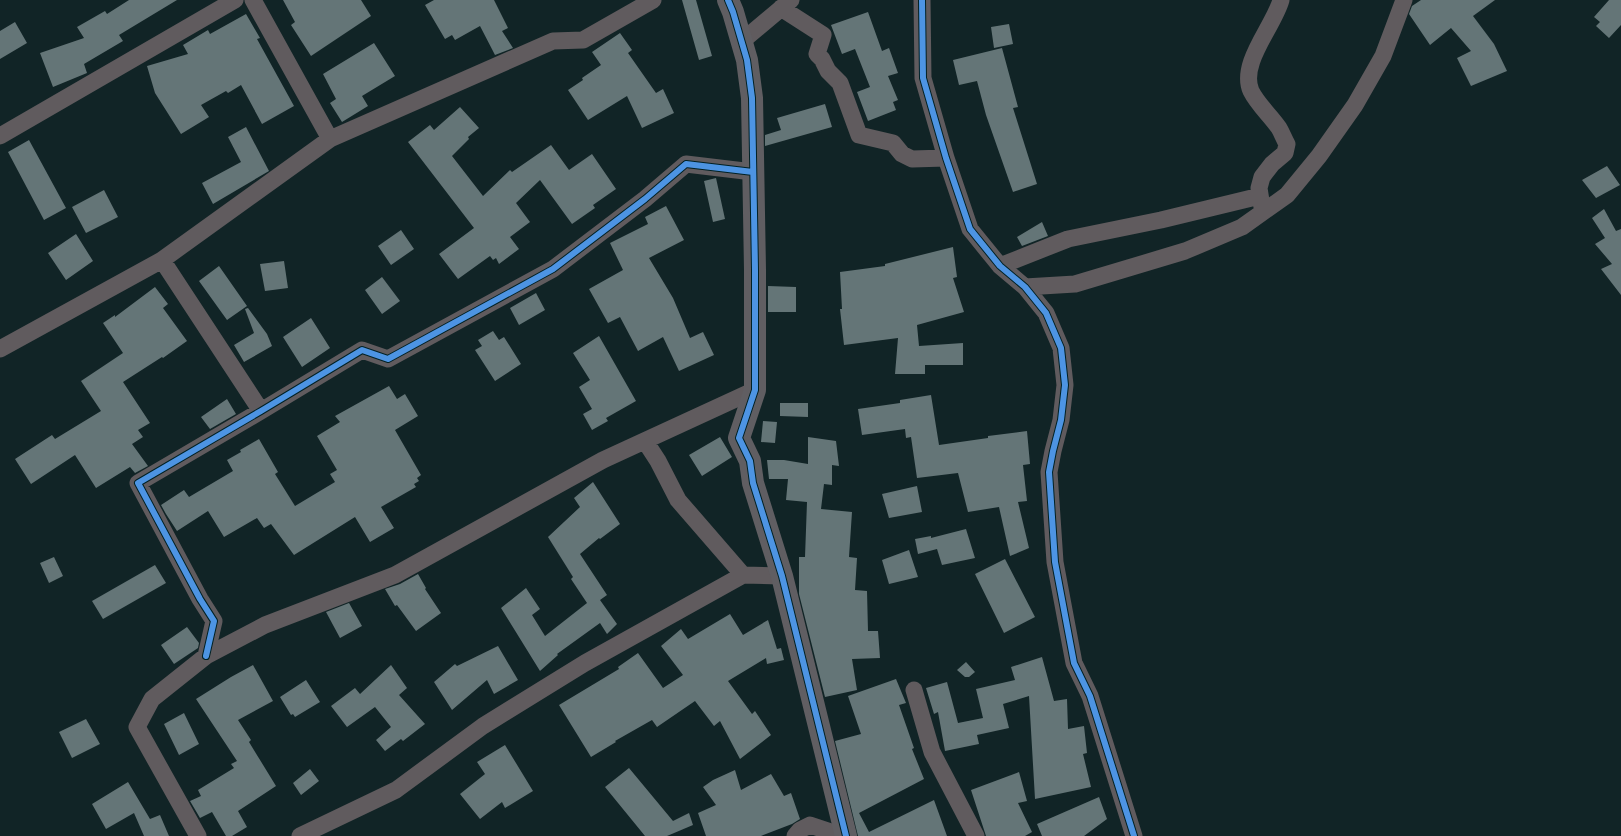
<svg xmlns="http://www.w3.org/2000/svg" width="1621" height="836" viewBox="0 0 1621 836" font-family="Karla,sans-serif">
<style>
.building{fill:#647577}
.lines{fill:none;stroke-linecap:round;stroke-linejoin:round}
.street{stroke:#605b5e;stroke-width:17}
.secondary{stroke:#605e62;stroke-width:22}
.cycleway-casing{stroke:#002125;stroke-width:8}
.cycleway{stroke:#4d94e3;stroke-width:6}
</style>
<rect width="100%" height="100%" fill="#112426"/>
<!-- building -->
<path class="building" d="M 129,0 L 177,0 L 119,35 L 123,41 L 84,64 L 87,73 L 53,87 L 40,53 L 84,38 L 77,27 L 105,11 L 107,14 Z
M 283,0 L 361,0 L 371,16 L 311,56 L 291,25 L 295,22 Z
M 434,0 L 494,0 L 508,28 L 502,31 L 513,48 L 495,55 L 480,26 L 455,40 L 452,35 L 445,39 L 425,5 Z
M 682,0 L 696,0 L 712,56 L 699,60 Z
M 1421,0 L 1495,0 L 1473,16 L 1494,44 L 1507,71 L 1471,86 L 1457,58 L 1471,51 L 1451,28 L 1430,45 L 1409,14 L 1412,6 Z
M 1609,0 L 1621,0 L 1621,25 L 1609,38 L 1596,26 L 1600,22 L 1594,17 Z
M 868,12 L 882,51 L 889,48 L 898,73 L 888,76 L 898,100 L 893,102 L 896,110 L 868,121 L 857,92 L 870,87 L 855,49 L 842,54 L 831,25 Z
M 246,14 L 260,38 L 257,39 L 294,106 L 262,124 L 241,85 L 228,93 L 226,91 L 201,105 L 209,117 L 181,134 L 155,93 L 147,66 L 188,54 L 183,45 L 208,30 L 210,34 Z
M 15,22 L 27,43 L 0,59 L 0,31 Z
M 1009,24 L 1013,44 L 994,48 L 991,27 Z
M 620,33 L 632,50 L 628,53 L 656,93 L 663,89 L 674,113 L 642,128 L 627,96 L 588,120 L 568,90 L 583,80 L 582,78 L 601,65 L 592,52 Z
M 374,43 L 395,76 L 362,96 L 368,106 L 342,122 L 330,103 L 336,99 L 323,74 Z
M 1002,48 L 1018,107 L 1013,108 L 1037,184 L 1013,192 L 986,115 L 977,81 L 959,85 L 953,60 Z
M 825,104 L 832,127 L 765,146 L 765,135 L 781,130 L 777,118 Z
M 460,107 L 479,128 L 468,137 L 469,139 L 452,156 L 483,196 L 510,170 L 512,172 L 551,145 L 569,170 L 592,154 L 616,189 L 593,205 L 595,208 L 572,224 L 540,180 L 516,203 L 530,222 L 510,237 L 519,249 L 499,264 L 496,258 L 493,260 L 490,256 L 458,279 L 439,254 L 474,228 L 408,142 L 430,125 L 434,130 Z
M 246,127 L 269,171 L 213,204 L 202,183 L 241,162 L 228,137 Z
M 29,140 L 66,208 L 44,220 L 8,152 Z
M 1607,166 L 1620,185 L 1596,198 L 1582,180 Z
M 716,178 L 725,219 L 713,222 L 704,181 Z
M 104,190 L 118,217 L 86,233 L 72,207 Z
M 666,206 L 684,240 L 649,258 L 673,298 L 690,338 L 703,332 L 714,355 L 679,371 L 663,337 L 638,351 L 620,317 L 608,323 L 589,289 L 623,270 L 610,243 L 648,224 L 645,217 Z
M 1604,209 L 1616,231 L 1621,229 L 1621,295 L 1601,269 L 1612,264 L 1595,244 L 1605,238 L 1592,218 Z
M 1042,222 L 1048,236 L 1022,246 L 1017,237 Z
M 401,230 L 414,249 L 391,265 L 378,246 Z
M 76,234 L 93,261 L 66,280 L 48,253 Z
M 953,247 L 957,277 L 953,278 L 964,312 L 917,325 L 919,346 L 963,343 L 963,365 L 925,365 L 925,374 L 895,374 L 898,338 L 844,345 L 840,309 L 842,309 L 840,272 L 885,266 L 885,264 Z
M 284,261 L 288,288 L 265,291 L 260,264 Z
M 219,266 L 247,306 L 227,320 L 199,281 Z
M 382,277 L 400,301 L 382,314 L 365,290 Z
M 768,286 L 796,287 L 796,312 L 768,312 Z
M 155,287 L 168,304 L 163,308 L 187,341 L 163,358 L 162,357 L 123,382 L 150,423 L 138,430 L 143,437 L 132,444 L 148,466 L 135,473 L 130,467 L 96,488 L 75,455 L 31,484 L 15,459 L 52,435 L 55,439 L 101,411 L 81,381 L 123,353 L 103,323 L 115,315 L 115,317 Z
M 536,293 L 545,310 L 519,325 L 510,308 Z
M 248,308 L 267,334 L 272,346 L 244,362 L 234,345 L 254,333 L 245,309 Z
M 311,318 L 330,348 L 302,367 L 283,337 Z
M 493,331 L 499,340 L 504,337 L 521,364 L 495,381 L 475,350 L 482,346 L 478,340 Z
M 599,336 L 636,401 L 606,418 L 608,421 L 592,430 L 583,414 L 592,409 L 579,387 L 590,380 L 573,353 Z
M 389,386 L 397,399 L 405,394 L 418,416 L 395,430 L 421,475 L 417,478 L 419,481 L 414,484 L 416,487 L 381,507 L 394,528 L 370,542 L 355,517 L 294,555 L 271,524 L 264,528 L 257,518 L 224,537 L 208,511 L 177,531 L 166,514 L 161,505 L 184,490 L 189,497 L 233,471 L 227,460 L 241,452 L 240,450 L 259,439 L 278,472 L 275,474 L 295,506 L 335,482 L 330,474 L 337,470 L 317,436 L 340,422 L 335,416 Z
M 931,395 L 939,445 L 988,438 L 988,436 L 1027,431 L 1030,464 L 1023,465 L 1027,501 L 1018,502 L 1029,548 L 1010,556 L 999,507 L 968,512 L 958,473 L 917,478 L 911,437 L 906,438 L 905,429 L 862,435 L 858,409 L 900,403 L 900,400 Z
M 227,399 L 236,414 L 210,429 L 201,417 Z
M 780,403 L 808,403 L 808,417 L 780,416 Z
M 763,421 L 777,422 L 775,443 L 761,442 Z
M 720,437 L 732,457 L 702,476 L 689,455 Z
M 808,437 L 836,441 L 839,466 L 832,465 L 832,485 L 824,484 L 821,509 L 852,512 L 849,557 L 857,558 L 855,590 L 867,591 L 868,631 L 878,631 L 880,658 L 852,659 L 857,690 L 825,697 L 799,594 L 799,557 L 805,557 L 807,502 L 786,500 L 788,479 L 769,479 L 767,460 L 784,460 L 808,464 Z
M 593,482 L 620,524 L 600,539 L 599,538 L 580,554 L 607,595 L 600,600 L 617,624 L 607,634 L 600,623 L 557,654 L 558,655 L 540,671 L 501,608 L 526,588 L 540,609 L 532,615 L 545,636 L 587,603 L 571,579 L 573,577 L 548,537 L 580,507 L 574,498 Z
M 917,486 L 922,512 L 889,518 L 882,494 Z
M 966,529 L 975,558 L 942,565 L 937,549 L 918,554 L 915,539 L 931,536 L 931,538 Z
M 909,550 L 918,577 L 889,584 L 882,560 Z
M 54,557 L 63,576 L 49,583 L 40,563 Z
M 1005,559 L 1035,617 L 1004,633 L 975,574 Z
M 155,565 L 166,583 L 103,619 L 92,601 Z
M 418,574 L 426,588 L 425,589 L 441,613 L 416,631 L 397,605 L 395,606 L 385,589 L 400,584 Z
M 349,603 L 362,626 L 340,638 L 326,612 Z
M 730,614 L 743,635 L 768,620 L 777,649 L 781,648 L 784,660 L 767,664 L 766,658 L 728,681 L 752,714 L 755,711 L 771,735 L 740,759 L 720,721 L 714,726 L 695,701 L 657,727 L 652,720 L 615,741 L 616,742 L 591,757 L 559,705 L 619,669 L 618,667 L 638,653 L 663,688 L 683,675 L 661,646 L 681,629 L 688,639 Z
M 187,627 L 199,643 L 198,648 L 174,664 L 161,645 Z
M 498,646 L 518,680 L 494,694 L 487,680 L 452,710 L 434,682 L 455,664 L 457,666 Z
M 1042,657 L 1054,701 L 1067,699 L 1068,729 L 1084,726 L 1087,753 L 1083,754 L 1091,787 L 1035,799 L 1029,696 L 1003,704 L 1009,728 L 977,735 L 979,744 L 945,751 L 938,712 L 934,714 L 926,688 L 947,682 L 958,723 L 983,718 L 976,689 L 1015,680 L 1011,667 Z
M 966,662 L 975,672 L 969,677 L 965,677 L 957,670 Z
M 253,665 L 273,701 L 238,720 L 251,740 L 249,742 L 276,786 L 238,811 L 247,827 L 232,836 L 226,836 L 212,812 L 200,818 L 190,801 L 201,796 L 198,790 L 234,768 L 231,764 L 237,761 L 196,699 L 231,677 Z
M 391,665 L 407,688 L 399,695 L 425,724 L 403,741 L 401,739 L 385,751 L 376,740 L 391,727 L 375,707 L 347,727 L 331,706 L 355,688 L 360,694 Z
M 896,679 L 906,703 L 899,705 L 914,748 L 912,749 L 924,779 L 859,813 L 869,832 L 934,800 L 947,836 L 858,836 L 835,741 L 861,734 L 848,696 Z
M 306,680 L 320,702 L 295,717 L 293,714 L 291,715 L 280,697 Z
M 184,713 L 199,744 L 179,755 L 164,724 Z
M 86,719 L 100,744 L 72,758 L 59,732 Z
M 505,745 L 533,791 L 505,808 L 502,802 L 480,819 L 460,794 L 485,774 L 477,762 Z
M 629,768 L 673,821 L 689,813 L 693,825 L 667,836 L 645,836 L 605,787 Z
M 310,769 L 319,781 L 301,795 L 293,783 Z
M 735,770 L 741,790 L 771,774 L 784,796 L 791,793 L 800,819 L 792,824 L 761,836 L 706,836 L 698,813 L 716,805 L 703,787 L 713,780 Z
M 1019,772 L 1027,801 L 1018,803 L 1032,832 L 1025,836 L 986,836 L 971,790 Z
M 128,782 L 150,819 L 160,815 L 169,836 L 144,836 L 134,813 L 106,829 L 92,804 Z
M 1099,797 L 1107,819 L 1084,836 L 1042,836 L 1037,824 Z"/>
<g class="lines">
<!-- street -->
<path class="street" d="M 253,0 L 330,139
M 922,0 L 923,78 L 946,158 L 970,229 L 1000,266 L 1025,287 L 1046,313 L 1061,348 L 1065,385 L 1061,420 L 1053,451 L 1049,472 L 1055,562 L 1074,663 L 1090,696 L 1134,836
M 781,8 L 823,35 L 817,54 L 822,59 L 828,71 L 840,83 L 859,135 L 893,143 L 902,154 L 912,159 L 946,158
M 741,42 L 791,0
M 0,136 L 235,0
M 1262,207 L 1259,188 L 1262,177 L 1272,164 L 1285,153 L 1287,144 C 1284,139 1282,133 1279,128 C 1270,115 1258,105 1251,91 C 1239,63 1274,26 1281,0
M 162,260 L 261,411
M 1000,266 L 1068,239 L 1161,220 L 1260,196
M 1025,287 L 1075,284 L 1185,251 L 1242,227 L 1287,195 L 1319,156 L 1355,105 L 1383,56 L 1404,0
M 0,349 L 162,260 L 330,139 L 553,41 L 583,40 L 653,0
M 645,441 L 658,461 L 678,500 L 743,575
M 206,656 L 214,621 L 200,599 L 138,483 L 261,411 L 362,350 L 388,359 L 553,269 L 645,199 L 686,164 L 753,172
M 914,690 L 932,752 L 976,836
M 198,836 L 137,727 L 152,699 L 206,656 L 265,625 L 395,575 L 603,460 L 755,390
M 300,836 L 396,790 L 483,726 L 585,663 L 743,575 L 782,576
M 795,836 L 800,830 L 810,825 L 843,836"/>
<!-- secondary -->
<path class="secondary" d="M 728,0 L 733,12 L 747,60 L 752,98 L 755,270 L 755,390 L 739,438 L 750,461 L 753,483 L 782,576 L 846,836"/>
<defs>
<path id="cycleway" d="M 728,0 L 733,12 L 747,60 L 752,98 L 755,270 L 755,390 L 739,438 L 750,461 L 753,483 L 782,576 L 846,836
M 922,0 L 923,78 L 946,158 L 970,229 L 1000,266 L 1025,287 L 1046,313 L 1061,348 L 1065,385 L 1061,420 L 1053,451 L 1049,472 L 1055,562 L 1074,663 L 1090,696 L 1134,836
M 206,656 L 214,621 L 200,599 L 138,483 L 261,411 L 362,350 L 388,359 L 553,269 L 645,199 L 686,164 L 753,172"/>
</defs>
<!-- cycleway casing -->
<use href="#cycleway" class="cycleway-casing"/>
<!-- cycleway -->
<use href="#cycleway" class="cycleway"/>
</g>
</svg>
